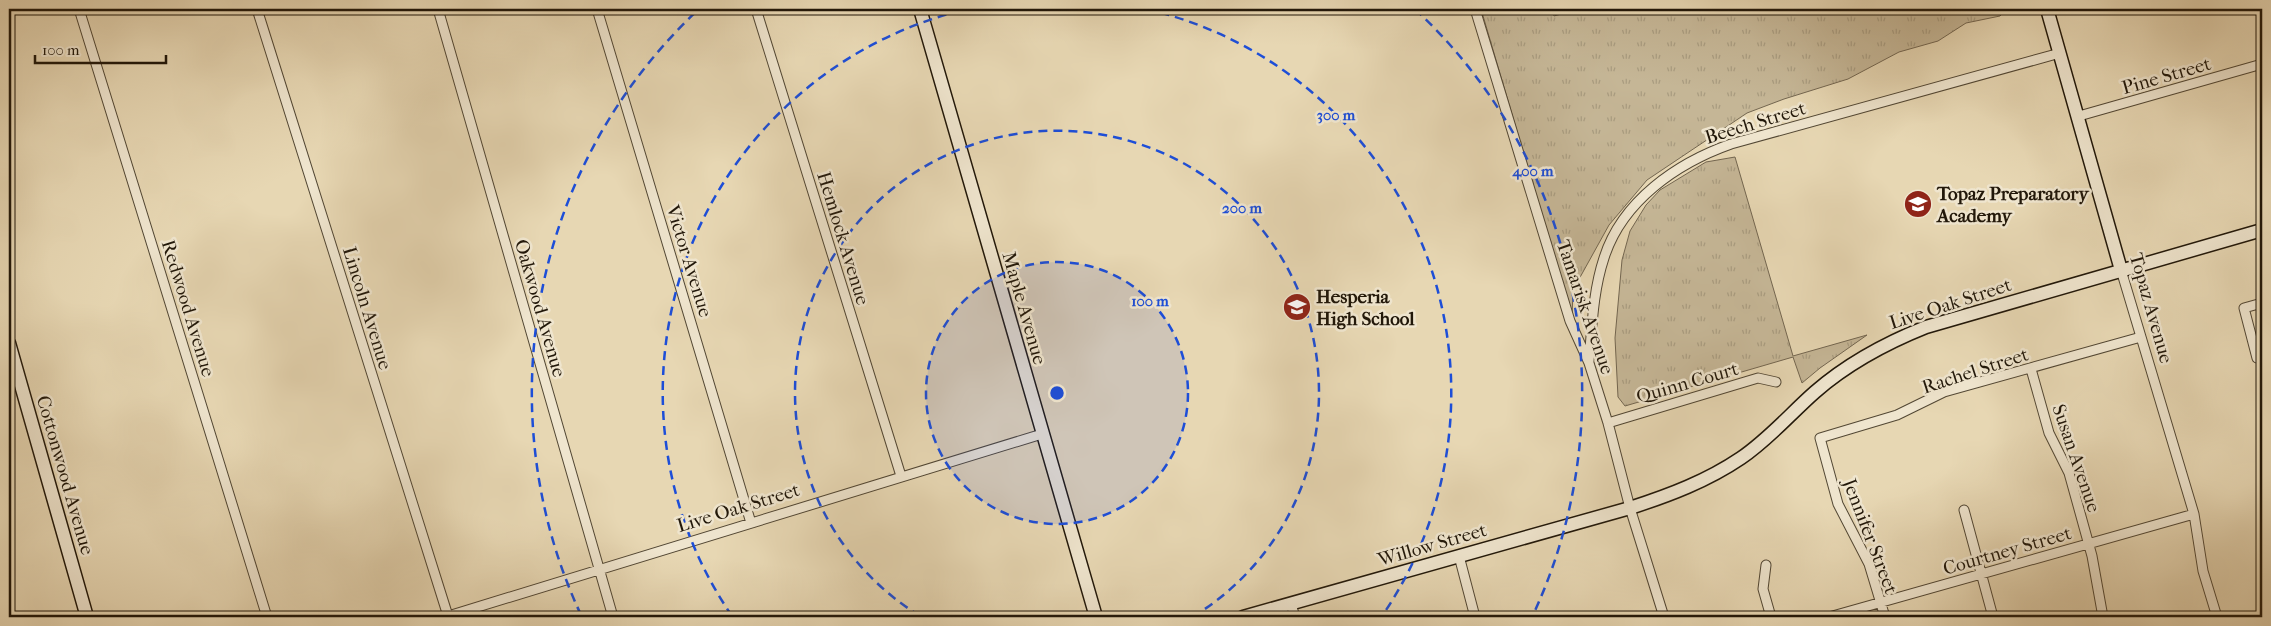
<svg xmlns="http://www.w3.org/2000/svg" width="2271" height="626" viewBox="0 0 2271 626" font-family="'IM FELL French Canon',serif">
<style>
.grass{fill:url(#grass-tufts);stroke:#736650}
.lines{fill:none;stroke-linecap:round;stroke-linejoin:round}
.street-casing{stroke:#524734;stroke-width:11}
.secondary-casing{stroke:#211709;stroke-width:15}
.street{stroke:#efe5ce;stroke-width:9}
.secondary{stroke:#efe5ce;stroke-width:12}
.ring{fill:none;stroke:#1d4ed8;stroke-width:2.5;stroke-dasharray:9 6}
.labels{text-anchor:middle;stroke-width:5;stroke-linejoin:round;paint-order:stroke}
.street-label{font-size:19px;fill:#211709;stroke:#efe5ce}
.poi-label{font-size:19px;font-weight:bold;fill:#211709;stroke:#efe5ce;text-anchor:start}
.centre{fill:#1d4ed8;stroke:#efe5ce;stroke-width:2.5}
.ring-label{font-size:15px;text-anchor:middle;font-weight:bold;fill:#1d4ed8;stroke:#efe5ce;stroke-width:5;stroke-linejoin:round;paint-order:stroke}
</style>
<defs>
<pattern id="grass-tufts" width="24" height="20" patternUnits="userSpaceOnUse" patternTransform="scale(1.25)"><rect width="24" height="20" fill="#c5b696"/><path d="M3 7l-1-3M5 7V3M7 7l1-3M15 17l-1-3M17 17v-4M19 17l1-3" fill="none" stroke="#a99c80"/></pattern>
</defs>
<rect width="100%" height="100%" fill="#e7d7b3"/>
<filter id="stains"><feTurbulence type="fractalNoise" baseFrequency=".004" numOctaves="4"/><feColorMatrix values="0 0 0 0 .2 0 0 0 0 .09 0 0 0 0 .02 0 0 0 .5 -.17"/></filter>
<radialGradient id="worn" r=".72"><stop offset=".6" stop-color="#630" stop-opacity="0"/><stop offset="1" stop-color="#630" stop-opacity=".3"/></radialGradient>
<!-- grass -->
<path class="grass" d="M 1481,9 L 1552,9 L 1554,16 L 1579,9 L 2006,9 L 2000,16 L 1966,23 L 1938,41 L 1899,52 L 1848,79 L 1784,99 L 1747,113 L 1647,180 L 1609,225 L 1573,290 L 1572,318 Z
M 1735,157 L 1793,356 L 1867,335 L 1820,368 L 1802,383 L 1793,357 L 1625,406 L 1618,397 L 1615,338 L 1622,260 L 1630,231 L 1646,205 L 1660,190 L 1706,162 Z"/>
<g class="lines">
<defs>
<path id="street" d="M 79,9 L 267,617
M 257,9 L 448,616
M 438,9 L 613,617
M 597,9 L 751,523
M 756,9 L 901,476
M 1475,9 L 1570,321 L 1589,363 L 1608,423 L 1630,508 L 1664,617
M 2079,116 L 2262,64
M 2121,270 L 2194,514 L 2203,571 L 2217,617
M 2257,358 L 2244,308 L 2262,303
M 1589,361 C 1592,327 1593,291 1604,258 C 1622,201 1677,163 1731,144 L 2060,53
M 2031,369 L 2049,433 L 2069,473 L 2092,556 L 2103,617
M 1608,423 L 1758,378 L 1776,382
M 1964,510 L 1993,617
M 1459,556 L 1475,617
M 1766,565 L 1763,589 L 1771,617
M 1291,604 L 1295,617
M 445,617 L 1042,434
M 1829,617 L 2194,514
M 1885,617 L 1869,564 L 1838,504 L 1820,438 L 1897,415 L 1944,392 L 2141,337"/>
<path id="secondary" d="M 920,9 L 1096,617
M 2047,9 L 2121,270
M 9,343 L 87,617
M 1243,617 L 1630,508 C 1670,495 1707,481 1741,458 C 1769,439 1790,414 1815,392 C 1847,364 1886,343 1926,327 L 2262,230"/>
</defs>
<!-- street casing -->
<use href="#street" class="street-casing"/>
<!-- secondary casing -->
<use href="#secondary" class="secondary-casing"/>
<!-- street -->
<use href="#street" class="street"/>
<!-- secondary -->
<use href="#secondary" class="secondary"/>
</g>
<!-- distance rings -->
<circle cx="1057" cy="393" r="131" fill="#1d4ed8" fill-opacity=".12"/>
<g class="ring">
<circle cx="1057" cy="393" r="131"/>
<path d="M920 616A262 262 0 1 1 1194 616"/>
<path d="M732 616A394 394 0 0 1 968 9M1146 9A394 394 0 0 1 1382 616"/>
<path d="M581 615A525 525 0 0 1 699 9M1415 9A525 525 0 0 1 1533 615"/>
</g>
<!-- icons -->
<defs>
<symbol id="school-disc" viewBox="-11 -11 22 22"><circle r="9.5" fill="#8f2418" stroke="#efe5ce"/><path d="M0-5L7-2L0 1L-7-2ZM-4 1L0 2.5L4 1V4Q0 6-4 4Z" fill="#fff"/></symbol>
</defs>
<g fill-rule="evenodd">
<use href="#school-disc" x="1902" y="188" width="32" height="32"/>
<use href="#school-disc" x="1281" y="291" width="32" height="32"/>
</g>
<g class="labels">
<!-- street labels -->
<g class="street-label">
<text transform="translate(2166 75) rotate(-16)" y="7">Pine Street</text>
<text transform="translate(1755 122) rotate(-17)" y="7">Beech Street</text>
<text transform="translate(844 238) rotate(73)" y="7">Hemlock Avenue</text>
<text transform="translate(690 261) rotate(73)" y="7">Victor Avenue</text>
<text transform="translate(1950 303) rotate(-18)" y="7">Live Oak Street</text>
<text transform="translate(1586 307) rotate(71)" y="7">Tamarisk Avenue</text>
<text transform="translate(189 308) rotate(73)" y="7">Redwood Avenue</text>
<text transform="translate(368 308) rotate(73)" y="7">Lincoln Avenue</text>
<text transform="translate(541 308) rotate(74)" y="7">Oakwood Avenue</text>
<text transform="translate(1025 308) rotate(74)" y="7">Maple Avenue</text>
<text transform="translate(2152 308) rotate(74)" y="7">Topaz Avenue</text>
<text transform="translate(1975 370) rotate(-18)" y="7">Rachel Street</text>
<text transform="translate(1687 382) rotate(-16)" y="7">Quinn Court</text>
<text transform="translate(2077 458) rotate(71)" y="7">Susan Avenue</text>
<text transform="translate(66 475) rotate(74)" y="7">Cottonwood Avenue</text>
<text transform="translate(738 507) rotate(-17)" y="7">Live Oak Street</text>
<text transform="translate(1871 536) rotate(69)" y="7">Jennifer Street</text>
<text transform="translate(1432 544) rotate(-16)" y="7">Willow Street</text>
<text transform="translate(2007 550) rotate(-16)" y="7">Courtney Street</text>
</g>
<!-- poi labels -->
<g class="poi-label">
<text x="1937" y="200">Topaz Preparatory<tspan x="1937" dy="22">Academy</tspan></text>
<text x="1316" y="303">Hesperia<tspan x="1316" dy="22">High School</tspan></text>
</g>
</g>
<circle cx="1057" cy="393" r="8" class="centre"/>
<g class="ring-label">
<text x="1336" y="120">300 m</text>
<text x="1533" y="176">400 m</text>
<text x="1242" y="213">200 m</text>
<text x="1150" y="306">100 m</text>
</g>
<!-- margin -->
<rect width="2271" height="626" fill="none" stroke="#e7d7b3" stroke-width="30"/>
<rect x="10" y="10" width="2251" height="606" fill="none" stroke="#211709" stroke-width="2.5"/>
<rect x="15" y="15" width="2241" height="596" fill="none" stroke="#211709"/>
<!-- scale -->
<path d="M35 55v8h131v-8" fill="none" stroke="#211709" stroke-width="2.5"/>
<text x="42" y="55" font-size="15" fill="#211709" stroke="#efe5ce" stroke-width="4" paint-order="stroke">100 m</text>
<rect width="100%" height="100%" filter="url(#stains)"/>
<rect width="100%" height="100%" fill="url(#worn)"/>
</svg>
